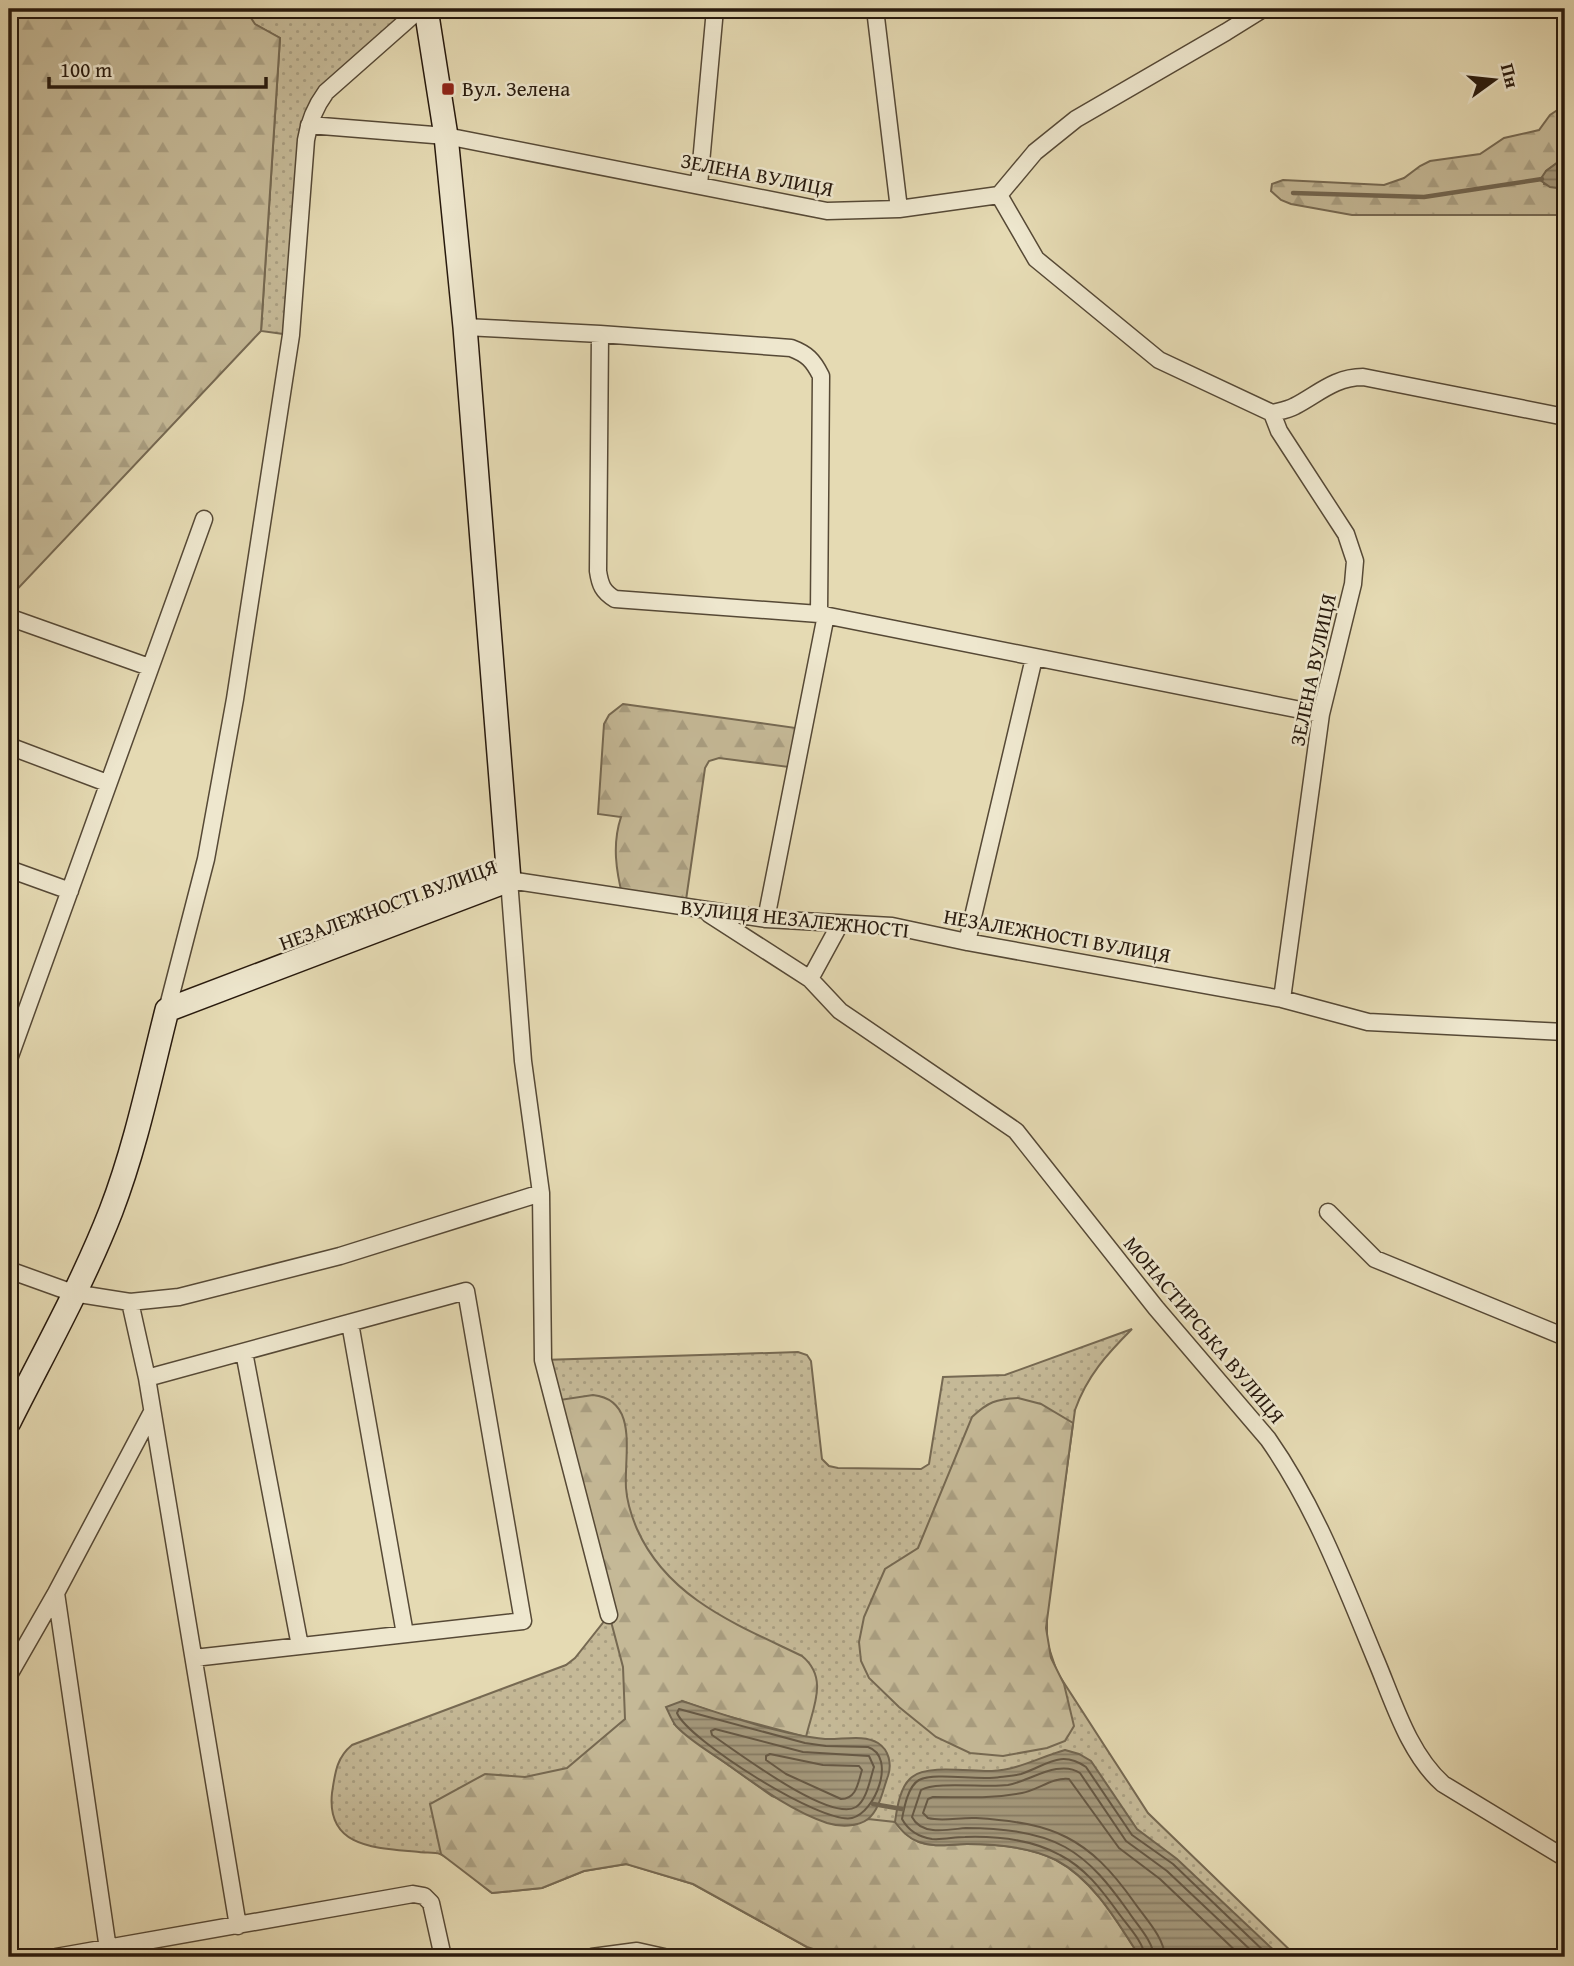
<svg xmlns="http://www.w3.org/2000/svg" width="1574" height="1966" viewBox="0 0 1574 1966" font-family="'Gentium Book Plus',serif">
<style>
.grass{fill:url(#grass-dots);stroke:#766952;stroke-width:2}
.forest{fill:url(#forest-firs);stroke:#766952;stroke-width:2}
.water{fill:url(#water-rules);stroke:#72654f;stroke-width:2}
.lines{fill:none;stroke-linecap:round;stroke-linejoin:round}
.shore{stroke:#665844;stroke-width:2}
.stream{stroke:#72654f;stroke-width:4.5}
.street-casing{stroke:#564936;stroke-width:19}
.secondary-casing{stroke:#27190d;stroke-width:26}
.street{stroke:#eee7ce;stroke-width:16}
.secondary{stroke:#eee7ce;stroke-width:23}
.poi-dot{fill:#8f2418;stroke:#eee7ce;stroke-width:2.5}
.labels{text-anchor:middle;stroke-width:5;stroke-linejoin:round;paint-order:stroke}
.poi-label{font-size:21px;fill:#27190d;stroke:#eee7ce;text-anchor:start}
.street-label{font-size:21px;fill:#27190d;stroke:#eee7ce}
</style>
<defs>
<pattern id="grass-dots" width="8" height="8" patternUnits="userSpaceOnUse" patternTransform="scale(1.75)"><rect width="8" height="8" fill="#c5b997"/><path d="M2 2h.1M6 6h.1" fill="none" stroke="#a99e81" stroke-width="1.8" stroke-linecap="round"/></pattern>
<pattern id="forest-firs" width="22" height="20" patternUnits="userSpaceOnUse" patternTransform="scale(1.75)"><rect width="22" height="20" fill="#c5b997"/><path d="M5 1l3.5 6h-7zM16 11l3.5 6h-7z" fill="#a99e81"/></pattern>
<pattern id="water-rules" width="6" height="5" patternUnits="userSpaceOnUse" patternTransform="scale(1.75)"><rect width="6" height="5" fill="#a4987b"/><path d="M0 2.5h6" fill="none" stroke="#867b63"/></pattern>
</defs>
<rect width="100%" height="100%" fill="#e5dab3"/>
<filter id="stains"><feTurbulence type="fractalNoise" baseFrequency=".00286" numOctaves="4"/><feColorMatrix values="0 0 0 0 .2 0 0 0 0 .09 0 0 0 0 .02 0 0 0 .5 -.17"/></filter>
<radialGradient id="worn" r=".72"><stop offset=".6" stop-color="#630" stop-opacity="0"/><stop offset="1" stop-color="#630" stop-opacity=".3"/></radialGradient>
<!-- grass -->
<path class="grass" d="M 245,9 L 420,9 L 315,106 L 291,335 L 261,331 L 280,38 L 254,24 Z
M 1132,1329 C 1107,1354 1087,1376 1075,1410 L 1047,1612 L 1047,1642 L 1057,1672 L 1148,1813 L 1297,1957 L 837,1957 L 807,1947 L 693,1884 L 627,1864 L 584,1871 L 542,1888 L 492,1893 C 481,1885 451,1858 440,1854 C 435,1852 425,1853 419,1852 C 378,1848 326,1849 332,1793 C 335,1774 336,1758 352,1745 L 566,1665 L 575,1658 L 609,1615 L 543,1360 L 798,1352 L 807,1355 L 811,1361 L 822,1459 L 829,1466 L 838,1468 L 921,1469 L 929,1464 L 943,1377 L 1005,1375 Z"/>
<!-- forest -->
<path class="forest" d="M 9,9 L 245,9 L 255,24 L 280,38 L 261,331 L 9,598 Z
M 1565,105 L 1565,157 L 1546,171 L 1544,184 L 1565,189 L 1565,215 L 1352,215 L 1291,204 L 1281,200 L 1271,191 L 1272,184 L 1283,180 L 1384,185 L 1404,178 L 1420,166 L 1430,161 L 1480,154 L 1504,138 L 1539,130 L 1550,115 Z
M 623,704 L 803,729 L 796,768 L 719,758 L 709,761 L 705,768 L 685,907 L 623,898 C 616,871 612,844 621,817 L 598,814 L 604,724 L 609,715 Z
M 593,1395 C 639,1400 624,1454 626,1488 C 627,1502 631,1515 637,1529 C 668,1599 738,1625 802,1656 C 829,1678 813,1707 806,1737 L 719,1714 L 682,1701 L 674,1724 L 700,1745 L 772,1796 L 852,1825 L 868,1819 L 895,1822 C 902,1831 908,1838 919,1842 C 935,1848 950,1844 967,1844 C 996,1844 1030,1847 1056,1860 C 1094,1880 1118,1923 1140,1957 L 837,1957 L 807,1947 L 693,1884 L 626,1864 L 584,1871 L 542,1888 L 492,1893 L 441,1854 L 430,1804 L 485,1774 L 525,1777 L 567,1768 L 625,1719 L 623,1667 L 553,1401 Z
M 1018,1398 L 1041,1404 L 1073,1423 L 1046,1628 L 1051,1658 L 1064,1684 L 1074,1726 L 1065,1741 L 1047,1748 L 1003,1756 L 970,1753 L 936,1737 L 899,1707 L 869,1678 L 861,1661 L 859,1642 L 864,1617 L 885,1569 L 918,1548 L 972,1417 C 988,1402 996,1399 1018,1398 Z"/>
<!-- water -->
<path class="water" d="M 1565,157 L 1565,189 L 1550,187 L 1540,180 L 1546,171 Z
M 682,1701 C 724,1715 782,1735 825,1739 C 841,1740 864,1734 878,1743 C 889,1750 892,1764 888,1776 C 883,1789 880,1809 868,1819 C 858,1827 840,1827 827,1823 C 791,1811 758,1786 727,1764 C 710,1752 690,1741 676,1726 C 672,1721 669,1713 666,1707 Z
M 1065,1750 L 1079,1754 L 1091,1761 L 1137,1829 L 1177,1859 L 1281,1957 L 1140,1957 C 1118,1923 1094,1880 1056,1860 C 1030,1847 996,1844 967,1844 C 950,1844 935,1848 919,1842 C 908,1838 902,1831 895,1822 C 897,1808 900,1786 912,1777 C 927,1764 972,1772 992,1771 C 1018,1770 1040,1757 1065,1750 Z"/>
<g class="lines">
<!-- shore -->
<path class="shore" d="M 679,1709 L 805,1743 L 826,1746 L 868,1747 C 897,1757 875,1813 852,1818 C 822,1825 688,1740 677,1713 Z
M 715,1729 L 803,1752 L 869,1756 L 874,1767 C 870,1779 867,1800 856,1807 C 830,1823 736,1751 712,1735 L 711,1731 Z
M 770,1754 L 823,1765 L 859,1766 L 862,1770 C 858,1782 857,1799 841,1799 L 786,1774 L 766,1760 L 766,1756 Z
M 1145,1957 C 1144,1942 1126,1924 1117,1911 C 1101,1889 1085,1868 1060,1855 C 1033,1840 996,1836 965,1837 C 954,1837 943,1840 932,1839 C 919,1837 908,1830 902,1819 C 904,1808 908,1786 919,1780 C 936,1772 979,1781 1000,1777 C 1007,1776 1014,1776 1021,1774 C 1046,1766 1060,1749 1086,1767 L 1132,1835 L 1173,1864 L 1270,1957
M 1154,1957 C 1153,1941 1137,1925 1128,1911 C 1110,1886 1092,1862 1065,1847 C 1036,1831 998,1828 966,1828 C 955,1829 944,1831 933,1830 C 924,1829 916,1825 912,1817 L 921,1790 C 936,1781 986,1788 1008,1785 C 1030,1781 1059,1759 1080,1773 L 1126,1841 L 1167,1871 L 1258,1957
M 1165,1957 C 1164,1937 1145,1918 1134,1902 C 1088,1837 1054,1823 976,1818 C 960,1817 943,1822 928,1818 L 923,1813 L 928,1799 L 933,1797 C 963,1797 992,1799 1022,1793 C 1038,1790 1053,1777 1069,1779 L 1119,1848 L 1160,1879 L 1242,1957"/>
<!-- stream -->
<path class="stream" d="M 1293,193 L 1424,197 L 1542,179
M 873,1804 L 902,1809"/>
<defs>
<path id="street" d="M 875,9 L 899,209
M 309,125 L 446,136 L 827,211 L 899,209 L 999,195 L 1036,259 L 1159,360 L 1272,413 L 1279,431 L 1346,534 L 1355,561 L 1353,584 L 1321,714 L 1282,999
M 699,185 L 715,9
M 999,195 L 1035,152 L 1076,119 L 1226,32 L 1263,9
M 465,327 L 600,334 L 598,571 C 600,585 603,592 615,599 L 819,614 L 1321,714
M 600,334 L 791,348 C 807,354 813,360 821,376 L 819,614
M 1272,413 C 1280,411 1288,410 1295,406 C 1318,394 1335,377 1363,377 L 1565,417
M 14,619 L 149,667
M 9,746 L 107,783
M 9,869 L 70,891
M 516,881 L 509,880 L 523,1061 L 541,1193 L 543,1360 L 609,1615
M 500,883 L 509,880 L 766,919 L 892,926 L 967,942 L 1282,999 L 1368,1022 L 1565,1032
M 709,914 L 810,979 L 840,1011 L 1016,1131 L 1156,1308 L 1268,1439 C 1315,1506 1344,1583 1375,1658 C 1393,1700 1408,1753 1443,1784 L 1565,1858
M 766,919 L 826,615
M 967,942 L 1034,658
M 810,979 L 840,924
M 167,1010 L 206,859 L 235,699 L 291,335 L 306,140 C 309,121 315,107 326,92 L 420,9
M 9,1059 L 204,519
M 1328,1212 L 1375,1259 L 1565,1337
M 9,1270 L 73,1293 L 130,1302 L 147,1378 L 238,1926
M 130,1302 L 179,1297 L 340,1256 L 541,1193
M 350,1323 L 405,1634
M 244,1352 L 300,1646
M 147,1378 L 466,1291 L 523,1621 L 194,1658
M 56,1593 L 108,1949
M 9,1675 L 56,1593 L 152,1412
M 56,1957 L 413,1894 L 424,1896 L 431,1903 L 443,1957
M 592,1957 L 637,1951 L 664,1957"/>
<path id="secondary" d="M 9,1422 C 44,1352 83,1283 111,1211 C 136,1146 150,1077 167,1010 L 509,880 L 465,327 L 446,136 L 426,9"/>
</defs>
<!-- street casing -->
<use href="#street" class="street-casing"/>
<!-- secondary casing -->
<use href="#secondary" class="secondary-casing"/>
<!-- street -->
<use href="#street" class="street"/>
<!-- secondary -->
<use href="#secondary" class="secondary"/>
</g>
<!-- markers -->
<rect class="poi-dot" x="441" y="82" width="14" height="14" rx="3.5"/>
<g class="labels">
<!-- poi labels -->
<g class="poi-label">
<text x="462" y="96">Вул. Зелена</text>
</g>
<!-- street labels -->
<g class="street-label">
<text transform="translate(757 175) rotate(11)" y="7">ЗЕЛЕНА ВУЛИЦЯ</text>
<text transform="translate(1313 670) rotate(-78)" y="7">ЗЕЛЕНА ВУЛИЦЯ</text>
<text transform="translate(388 905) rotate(-20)" y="7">НЕЗАЛЕЖНОСТІ ВУЛИЦЯ</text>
<text transform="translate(795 919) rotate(6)" y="7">ВУЛИЦЯ НЕЗАЛЕЖНОСТІ</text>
<text transform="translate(1057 936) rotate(10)" y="7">НЕЗАЛЕЖНОСТІ ВУЛИЦЯ</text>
<text transform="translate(1204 1330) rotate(50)" y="7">МОНАСТИРСЬКА ВУЛИЦЯ</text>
</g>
</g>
<!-- margin -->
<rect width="1574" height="1966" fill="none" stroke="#e5dab3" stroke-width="35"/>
<rect x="10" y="10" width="1553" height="1945" fill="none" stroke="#27190d" stroke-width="3.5"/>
<rect x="18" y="18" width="1539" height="1931" fill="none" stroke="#27190d" stroke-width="2"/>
<!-- north arrow -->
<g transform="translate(1494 80) rotate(75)" stroke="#eee7ce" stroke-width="5" paint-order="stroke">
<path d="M0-5L12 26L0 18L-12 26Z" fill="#27190d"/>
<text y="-10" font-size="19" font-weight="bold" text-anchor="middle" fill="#27190d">Пн</text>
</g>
<!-- scale -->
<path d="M49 77v10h217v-10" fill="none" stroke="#27190d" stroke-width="3.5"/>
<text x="60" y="77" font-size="21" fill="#27190d" stroke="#eee7ce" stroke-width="5" paint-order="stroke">100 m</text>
<rect width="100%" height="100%" filter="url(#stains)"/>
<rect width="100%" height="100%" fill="url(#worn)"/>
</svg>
